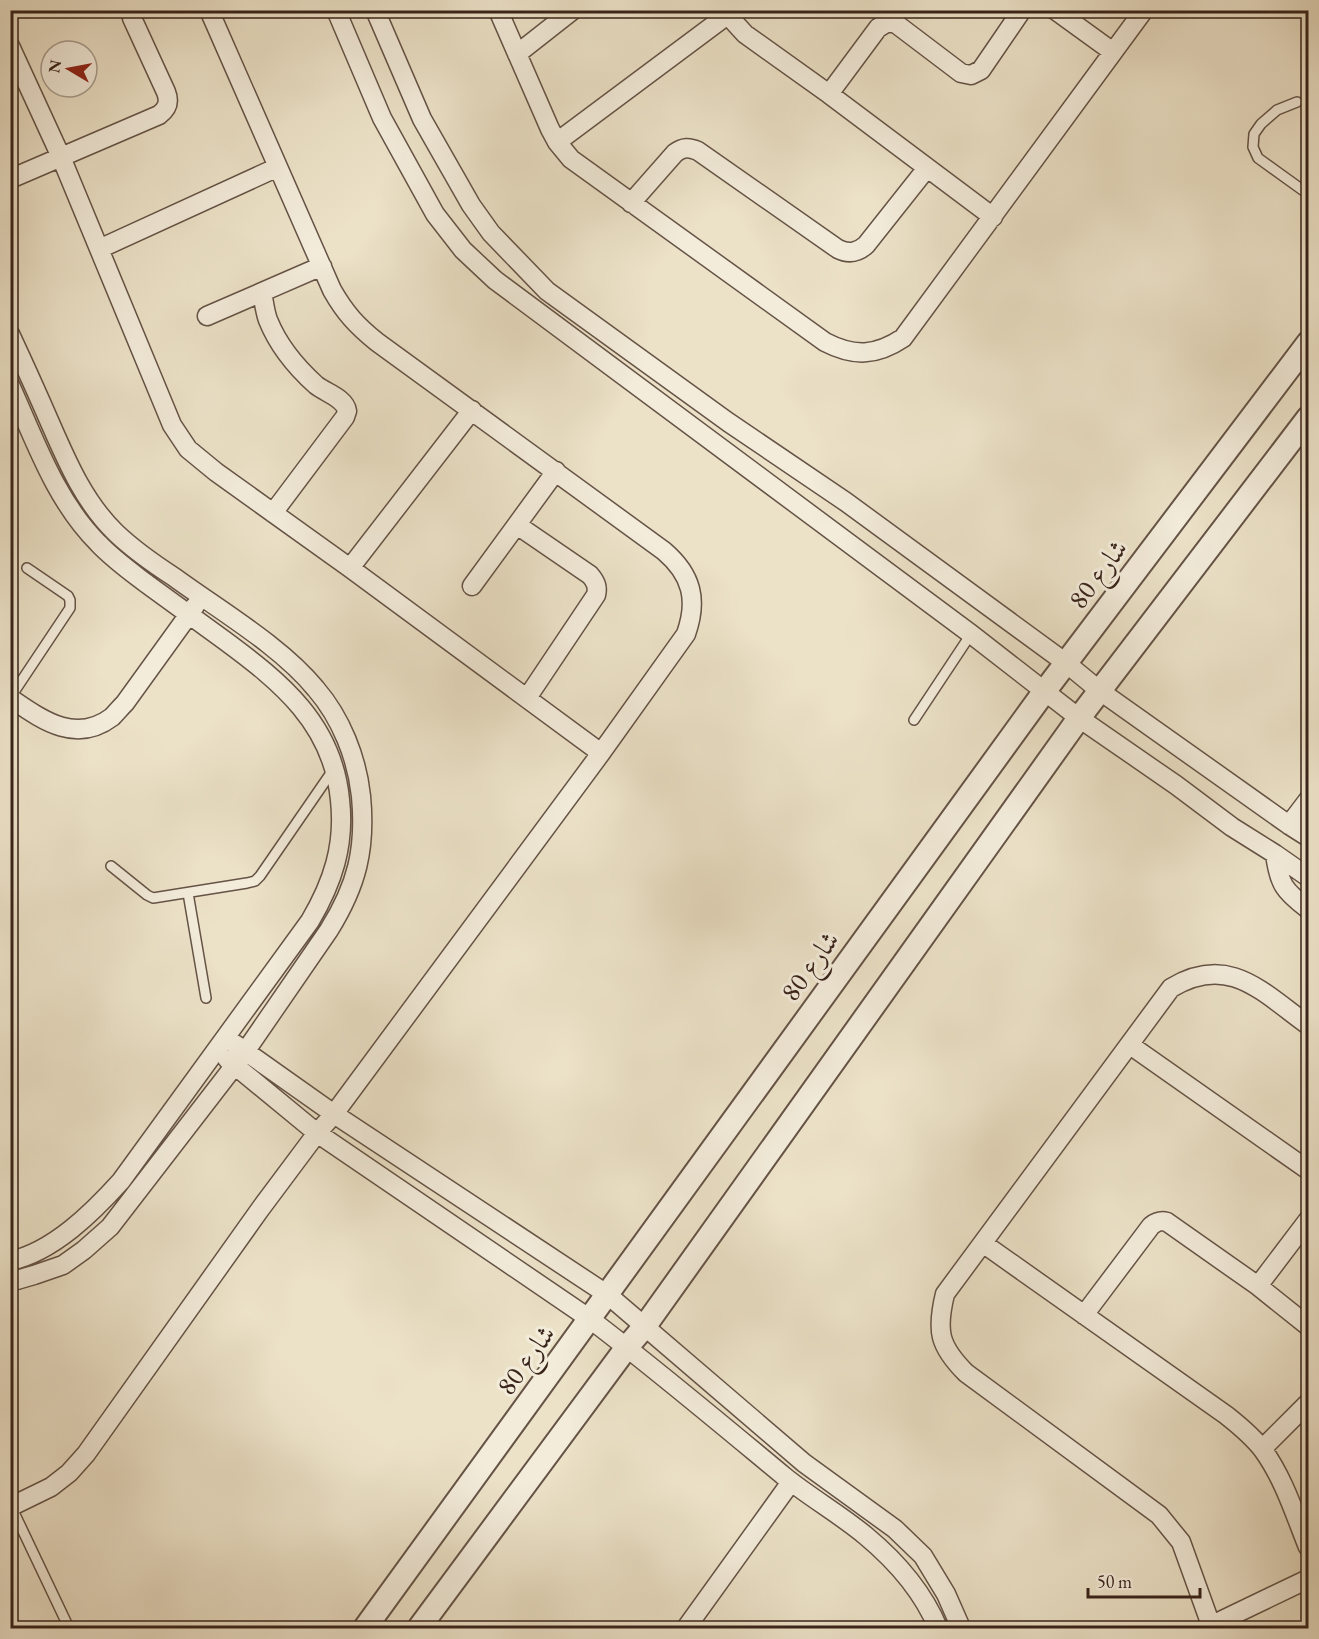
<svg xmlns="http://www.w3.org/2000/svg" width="1319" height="1639" viewBox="0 0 1319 1639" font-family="'EB Garamond',Amiri,serif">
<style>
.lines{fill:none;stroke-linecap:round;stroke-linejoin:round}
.service-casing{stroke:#655346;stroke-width:12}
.minor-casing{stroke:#655346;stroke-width:21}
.tertiary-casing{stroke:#655346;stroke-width:26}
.path{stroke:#38231a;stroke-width:3;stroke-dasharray:4.5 3;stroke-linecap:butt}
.service{stroke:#f3ecdb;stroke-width:9}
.minor{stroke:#f3ecdb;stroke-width:18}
.tertiary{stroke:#f3ecdb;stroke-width:22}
.labels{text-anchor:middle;stroke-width:6;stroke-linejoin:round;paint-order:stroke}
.street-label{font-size:27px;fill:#38231a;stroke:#f3ecdb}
</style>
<rect width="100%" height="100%" fill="#ece2c8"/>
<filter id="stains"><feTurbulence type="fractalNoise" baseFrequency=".00333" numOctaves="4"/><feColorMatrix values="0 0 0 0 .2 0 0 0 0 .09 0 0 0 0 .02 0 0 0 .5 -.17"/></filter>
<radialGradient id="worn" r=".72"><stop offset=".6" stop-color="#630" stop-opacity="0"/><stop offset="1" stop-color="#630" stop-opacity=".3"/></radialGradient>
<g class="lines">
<defs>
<path id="service" d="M 1297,102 L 1277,110 L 1261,124 L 1254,134 L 1253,147 L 1258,158 L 1308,194
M 10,698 L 70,608 L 70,600 L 68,596 L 27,568
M 914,720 L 971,634
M 111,866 L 147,895 L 153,898 L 247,883 L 255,881 L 260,876 L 333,770
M 188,893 L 206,998
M 11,1506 L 69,1628"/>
<path id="minor" d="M 336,10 L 382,118 L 435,214 L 463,250 L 495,280 L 971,634 L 1079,718 L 1176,785 L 1232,827 L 1275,854 L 1308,877
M 375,10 L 422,119 L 471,205 L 491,233 L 547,291 L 728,422 L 846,502 L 1066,663 L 1100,691 L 1289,825 L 1308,837
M 498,10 L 550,129 L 557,142 L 571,159 L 825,342 C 854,357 876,356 903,338 L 1144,10
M 723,10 L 745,34 L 829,94 L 993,217
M 1055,10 L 1113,52
M 10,46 L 61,157 L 172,425 L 188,449 L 216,472 L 350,568 L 601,753
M 517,54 L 573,10
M 829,94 L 878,28 L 886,23 L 895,23 L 961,73 L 971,75 L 981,70 L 1022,10
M 557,142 L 734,10
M 10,179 L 159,115 C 167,109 170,102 166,92 L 132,18
M 631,203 L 675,153 C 683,147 689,147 698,151 L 838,249 C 848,254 857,253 866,245 L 927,168
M 99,249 L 278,167
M 262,292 C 264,302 265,312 268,320 C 278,345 296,367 316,385 C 326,393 345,398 347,411 L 345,417 L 273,513
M 207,316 L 322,266
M 10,334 C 24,364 38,395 51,425 C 68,464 85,503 116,533 C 134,550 154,564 174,577 C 219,610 281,646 316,689 C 341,718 357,758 361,796 C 366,849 357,885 329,930 L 245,1052 L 110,1227 L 84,1250 L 63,1265 L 34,1275 L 10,1282
M 10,385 C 35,440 55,500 98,543 C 113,559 130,571 147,584 C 173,603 198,621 224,640 C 281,682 333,724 340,800 C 345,845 333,882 310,921 L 121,1181 C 93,1212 53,1252 10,1261
M 517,525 L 590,575 C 596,582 598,587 596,595 L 527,698
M 350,568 L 472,410
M 472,586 L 556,471
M 10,698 C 41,719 75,745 112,717 C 116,713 120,708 125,703 L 195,606
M 1289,825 L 1308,800
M 1275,854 C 1279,884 1284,891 1308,909
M 235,1044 L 334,1114 L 608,1295 L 804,1463 L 895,1529 L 923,1556 L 946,1594 L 961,1628
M 1130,1045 L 1308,1170
M 227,1059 L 317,1133 L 590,1319 C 657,1370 721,1424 785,1477 C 811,1498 841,1515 866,1536 C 896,1561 923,1592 938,1628
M 984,1244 L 1226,1415 C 1240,1426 1253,1437 1263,1450 C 1284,1479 1295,1515 1308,1547
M 1258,1286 L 1308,1220
M 1084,1315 L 1151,1226 C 1156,1222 1160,1220 1167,1222 L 1258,1286 L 1308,1326
M 1262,1449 L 1308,1403
M 10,1507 L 51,1487 L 69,1473 L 86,1454 L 261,1208 L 317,1133 L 334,1114 L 601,753 L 686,634 C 698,600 692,575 664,551 L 377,342 C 357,326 345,313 332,290 L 209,10
M 1210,1626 L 1308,1579
M 686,1628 L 791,1482
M 1212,1628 L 1181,1542 L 1159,1515 L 966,1373 C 939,1346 936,1331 945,1294 L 1171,988 C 1229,953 1262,992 1308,1025"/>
<path id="tertiary" d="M 365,1628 L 1044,692 L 1308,343
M 419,1628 L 627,1347 L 645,1326 L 1079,718 L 1308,418"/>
</defs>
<!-- service casing -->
<use href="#service" class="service-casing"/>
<!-- minor casing -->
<use href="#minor" class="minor-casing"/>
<!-- tertiary casing -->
<use href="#tertiary" class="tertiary-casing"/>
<!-- path -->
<path class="path" d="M 1302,1149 L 1308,1141"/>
<!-- service -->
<use href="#service" class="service"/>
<!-- minor -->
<use href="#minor" class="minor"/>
<!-- tertiary -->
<use href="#tertiary" class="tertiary"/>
</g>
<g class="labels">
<!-- street labels -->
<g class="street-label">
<text transform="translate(1098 574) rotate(-53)" y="9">شارع 80</text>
<text transform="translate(810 966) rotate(-54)" y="9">شارع 80</text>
<text transform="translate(526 1360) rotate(-54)" y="9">شارع 80</text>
</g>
</g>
<!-- margin -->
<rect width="1319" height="1639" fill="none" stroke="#ece2c8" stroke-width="36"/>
<rect x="12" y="12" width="1295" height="1615" fill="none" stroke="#38231a" stroke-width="3"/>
<rect x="18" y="18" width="1283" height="1603" fill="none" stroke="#38231a" stroke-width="1.5"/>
<!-- north arrow -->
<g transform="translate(69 69) rotate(280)"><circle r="28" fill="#f3ecdb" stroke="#a89c8e" stroke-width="1.5"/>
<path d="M0-4.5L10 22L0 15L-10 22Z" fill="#8f2418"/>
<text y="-9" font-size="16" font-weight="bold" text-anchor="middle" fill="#38231a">N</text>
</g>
<!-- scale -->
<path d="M1088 1588v9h112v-9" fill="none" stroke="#38231a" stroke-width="3"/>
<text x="1097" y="1588" font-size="18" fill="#38231a" stroke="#f3ecdb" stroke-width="4.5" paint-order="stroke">50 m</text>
<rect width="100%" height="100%" filter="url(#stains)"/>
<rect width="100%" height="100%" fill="url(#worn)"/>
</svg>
